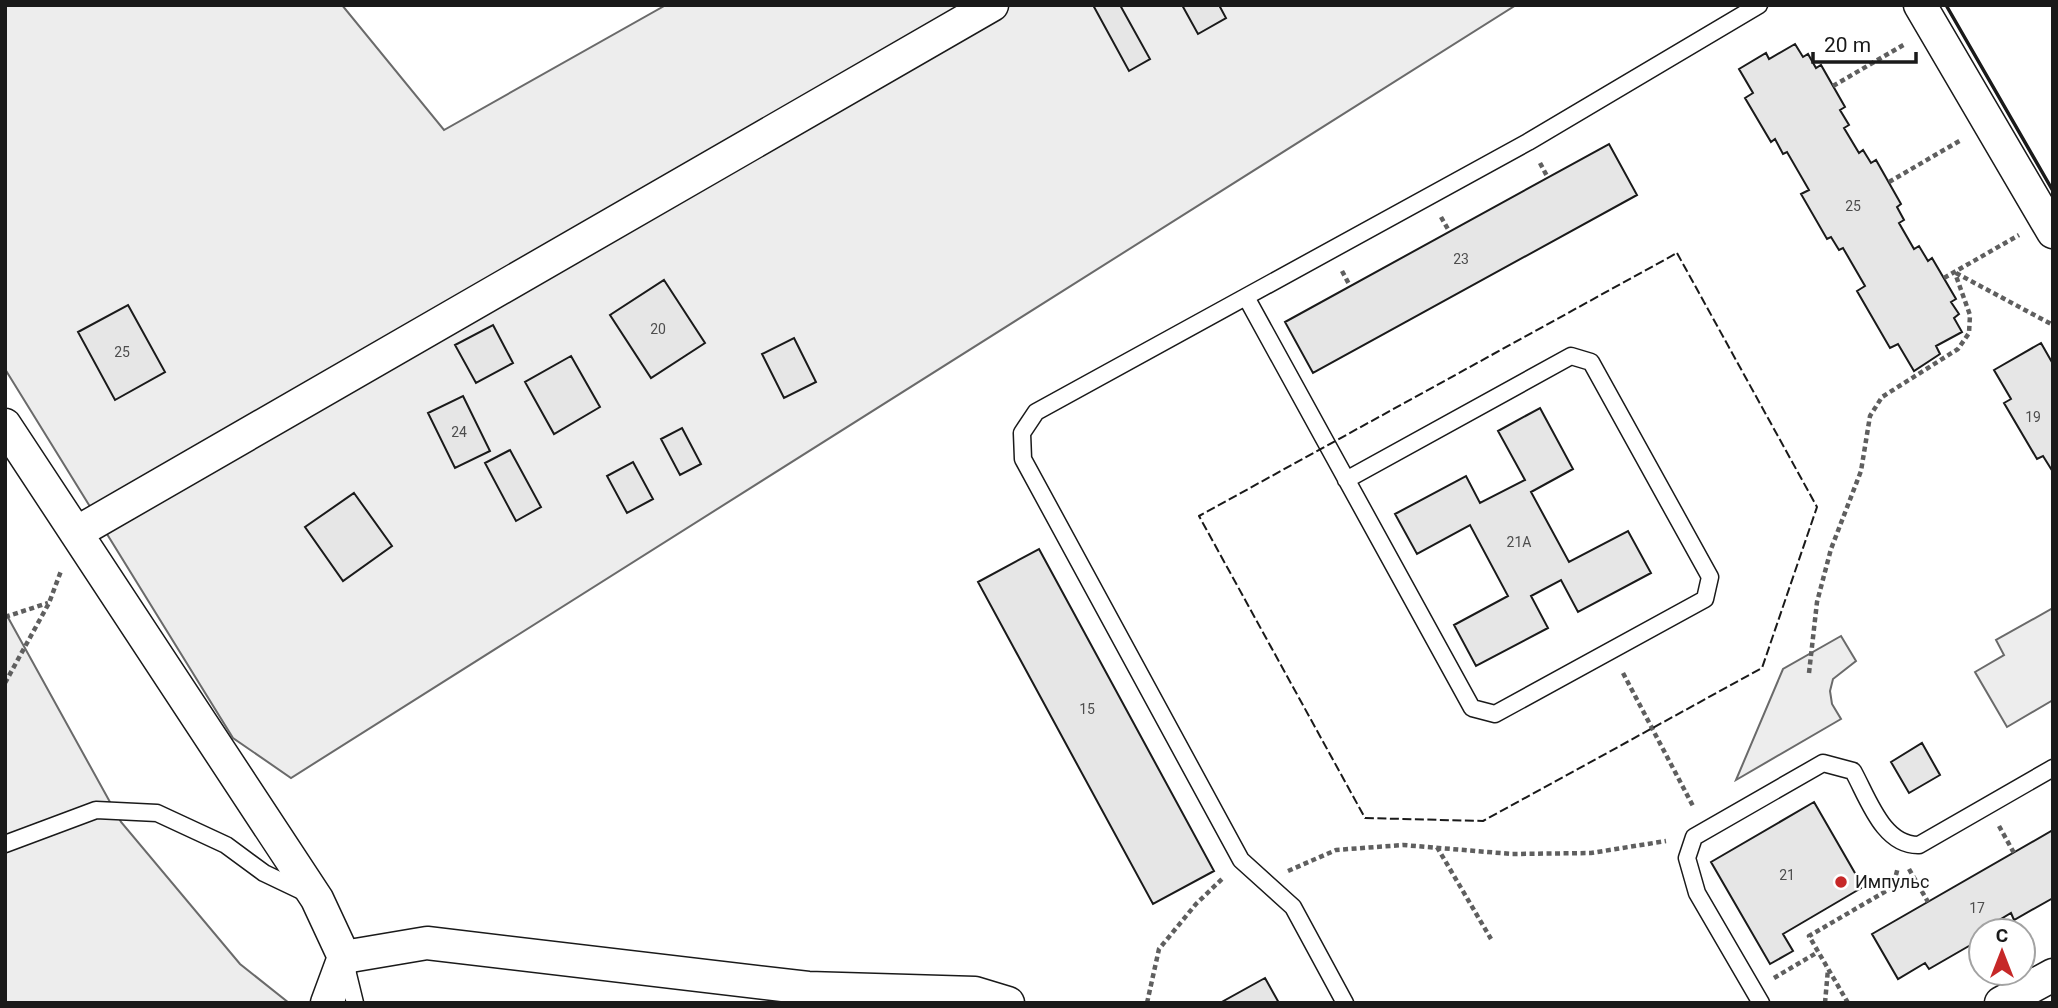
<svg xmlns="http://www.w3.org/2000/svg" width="2058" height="1008" viewBox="0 0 2058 1008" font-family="Roboto,sans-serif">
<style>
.built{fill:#ededed;stroke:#6a6a6a;stroke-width:2}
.building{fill:#e6e6e6;stroke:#1a1a1a;stroke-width:2}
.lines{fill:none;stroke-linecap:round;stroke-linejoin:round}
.lane-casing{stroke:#1a1a1a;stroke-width:19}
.street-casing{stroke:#1a1a1a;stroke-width:35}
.path{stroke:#5f5f5f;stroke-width:4.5;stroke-dasharray:5 3.5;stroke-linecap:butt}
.lane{stroke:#fff;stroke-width:16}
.street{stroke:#fff;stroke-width:32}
.fence{stroke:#1a1a1a;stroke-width:2;stroke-dasharray:9 3.5;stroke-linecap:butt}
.wall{stroke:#1a1a1a;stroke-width:3.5}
.poi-dot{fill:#c62828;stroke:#fff;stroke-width:2.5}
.labels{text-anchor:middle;stroke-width:5;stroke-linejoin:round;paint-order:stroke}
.number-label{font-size:14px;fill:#4d4d4d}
.poi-label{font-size:18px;fill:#1a1a1a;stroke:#fff;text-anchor:start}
</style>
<rect width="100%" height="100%" fill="#fff"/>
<!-- built -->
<path class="built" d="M 5,5 L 342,5 L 444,130 L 666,5 L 1516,5 L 291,778 L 233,738 L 5,369 Z
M 2053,608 L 2053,700 L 2007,727 L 1975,672 L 2004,655 L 1996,640 Z
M 5,612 L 121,822 L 240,964 L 289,1003 L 5,1003 Z
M 1841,636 L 1856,661 L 1833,679 L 1830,691 L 1832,704 L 1841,719 L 1736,780 L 1783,669 Z"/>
<!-- building -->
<path class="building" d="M 1093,5 L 1120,5 L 1150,59 L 1129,71 Z
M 1182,5 L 1219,5 L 1226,18 L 1198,34 Z
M 1795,44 L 1803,57 L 1808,54 L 1816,68 L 1821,65 L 1845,107 L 1840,110 L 1849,125 L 1844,128 L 1859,153 L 1863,150 L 1871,163 L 1876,160 L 1901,204 L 1897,207 L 1904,220 L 1899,223 L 1914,249 L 1919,246 L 1928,261 L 1932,258 L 1956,299 L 1951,302 L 1959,314 L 1954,318 L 1962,332 L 1936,346 L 1940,354 L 1914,371 L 1898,344 L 1890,348 L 1857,291 L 1865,286 L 1843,248 L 1839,250 L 1831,237 L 1827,239 L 1801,194 L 1809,190 L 1787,152 L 1783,154 L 1775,139 L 1771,142 L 1745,98 L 1753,93 L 1739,69 L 1766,53 L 1769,59 Z
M 1609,144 L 1637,195 L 1313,373 L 1285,322 Z
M 664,280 L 705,343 L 651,378 L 610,315 Z
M 128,305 L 165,372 L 115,400 L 78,332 Z
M 493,325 L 513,363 L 476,383 L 455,345 Z
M 794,338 L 816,382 L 784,398 L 762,354 Z
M 2041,343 L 2053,364 L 2053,472 L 2043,456 L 2037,459 L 2004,403 L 2011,399 L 1994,370 Z
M 571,356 L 600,407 L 554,434 L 525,382 Z
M 463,396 L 490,451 L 455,468 L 428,413 Z
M 1540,408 L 1573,469 L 1531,492 L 1569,562 L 1628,531 L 1651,573 L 1578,612 L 1561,580 L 1531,596 L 1548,628 L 1476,666 L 1454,625 L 1508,596 L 1470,525 L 1417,554 L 1395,514 L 1466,476 L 1480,503 L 1525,480 L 1498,431 Z
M 682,428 L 701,464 L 680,475 L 661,439 Z
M 510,450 L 541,507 L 516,521 L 485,463 Z
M 633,462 L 653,499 L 627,513 L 607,476 Z
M 354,493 L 392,546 L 343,581 L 305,527 Z
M 1039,549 L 1214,871 L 1153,904 L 978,582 Z
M 1922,743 L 1940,775 L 1909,793 L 1891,762 Z
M 1814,802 L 1863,887 L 1783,934 L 1793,951 L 1770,964 L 1711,862 Z
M 2053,830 L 2053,898 L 2014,920 L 2011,913 L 1981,931 L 1981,939 L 1929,969 L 1925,963 L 1898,979 L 1872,934 Z
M 1265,978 L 1279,1003 L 1220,1003 Z"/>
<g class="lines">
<defs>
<path id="lane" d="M 1246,297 L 1472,708 L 1495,714 L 1705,599 L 1710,577 L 1591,362 L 1571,356 L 1346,480
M 5,844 L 96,810 L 157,813 L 226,845 L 264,873 L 308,894
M 346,966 L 355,1003
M 1345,1003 L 1293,907 L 1241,860 L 1023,459 L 1022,433 L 1036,412 L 1528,142 L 1759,5
M 1761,1003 L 1697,893 L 1687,858 L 1694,837 L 1823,763 L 1853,771 C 1868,798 1883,846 1919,845 L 2053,768"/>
<path id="street" d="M 1920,5 L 2053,232
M 5,425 L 317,899 L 344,957 L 327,1003
M 76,533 L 992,5
M 344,957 L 427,943 L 808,988 L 975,993 L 1008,1003
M 2001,1003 L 2053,975"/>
</defs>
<!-- lane casing -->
<use href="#lane" class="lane-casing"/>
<!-- street casing -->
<use href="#street" class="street-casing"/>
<!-- path -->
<path class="path" d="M 1833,86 L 1905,44
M 1540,163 L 1548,178
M 1889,182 L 1961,140
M 1441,217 L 1449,231
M 1342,271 L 1350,286
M 1956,273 L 2053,325
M 1944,278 L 2019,235
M 5,617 L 48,603
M 1623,673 L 1694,808
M 1809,673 L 1817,602 L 1831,549 L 1861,471 L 1870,416 L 1882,397 L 1958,349 L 1969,333 L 1970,315 L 1955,273
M 5,683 L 49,603 L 61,571
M 1999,826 L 2014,853
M 1437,847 L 1491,939
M 1909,869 L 1928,902
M 1288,871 L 1336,850 L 1403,845 L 1512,854 L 1591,853 L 1666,841
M 1774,978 L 1818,952
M 1147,1003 L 1159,949 L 1196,904 L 1223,878
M 1825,1003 L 1828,969
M 1848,1003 L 1809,936 L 1893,887 L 1898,867"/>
<!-- lane -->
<use href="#lane" class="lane"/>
<!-- street -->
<use href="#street" class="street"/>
<!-- fence -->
<path class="fence" d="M 1677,253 L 1817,507 L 1762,668 L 1483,821 L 1365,818 L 1199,516 Z"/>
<!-- wall -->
<path class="wall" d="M 1946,5 L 2053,191"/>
</g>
<!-- markers -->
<circle class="poi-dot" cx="1841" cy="882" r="7"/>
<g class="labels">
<!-- number labels -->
<g class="number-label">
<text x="1853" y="211">25</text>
<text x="1461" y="264">23</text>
<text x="658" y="334">20</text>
<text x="122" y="357">25</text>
<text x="2033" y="422">19</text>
<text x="459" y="437">24</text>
<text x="1519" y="547">21А</text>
<text x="1087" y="714">15</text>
<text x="1787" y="880">21</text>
<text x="1977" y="913">17</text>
</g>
<!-- poi labels -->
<g class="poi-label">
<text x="1855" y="888">Импульс</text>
</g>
</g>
<!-- border -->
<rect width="2058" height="1008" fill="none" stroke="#1a1a1a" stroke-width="14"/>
<!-- north arrow -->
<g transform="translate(2002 952)"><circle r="33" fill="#ffffff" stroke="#a3a3a3" stroke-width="2"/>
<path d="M0-5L12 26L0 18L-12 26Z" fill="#c62828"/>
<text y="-10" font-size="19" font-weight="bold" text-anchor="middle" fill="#1a1a1a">С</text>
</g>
<!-- scale -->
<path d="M1813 52v10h103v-10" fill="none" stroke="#1a1a1a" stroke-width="3.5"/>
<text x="1824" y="52" font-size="21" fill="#1a1a1a" stroke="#ffffff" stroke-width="5" paint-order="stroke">20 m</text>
</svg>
